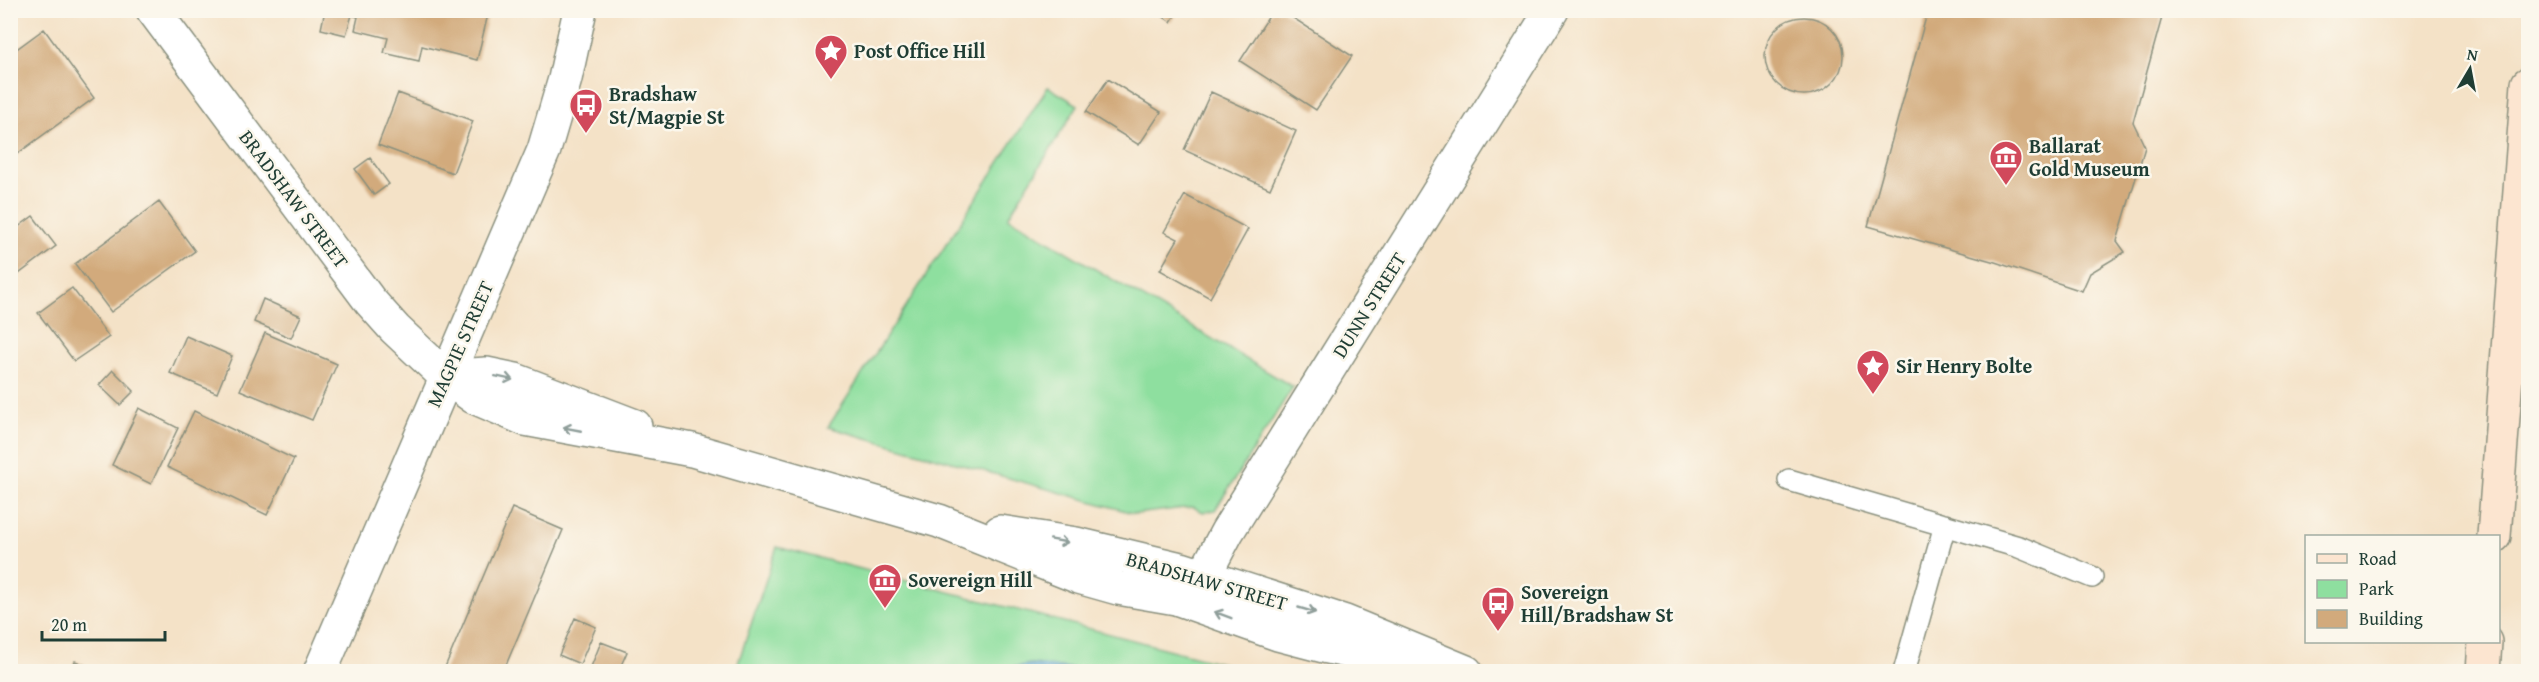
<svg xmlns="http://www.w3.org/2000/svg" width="2539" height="682" viewBox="0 0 2539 682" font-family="'Gentium Book Plus',serif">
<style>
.green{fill:#8edf9f;stroke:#568e6a;stroke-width:1.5}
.water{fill:#5aa8d4;stroke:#3c7284;stroke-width:1.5}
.building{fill:#d2aa7c}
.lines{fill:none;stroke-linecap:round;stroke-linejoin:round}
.service-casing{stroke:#8a907e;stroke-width:24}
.minor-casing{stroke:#8a907e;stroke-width:36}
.secondary-casing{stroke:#8a907e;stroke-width:36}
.service{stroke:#fff;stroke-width:21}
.minor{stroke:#fff;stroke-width:33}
.secondary{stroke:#fce5d0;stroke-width:33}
.oneway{stroke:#8f9e9a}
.labels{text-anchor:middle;stroke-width:5;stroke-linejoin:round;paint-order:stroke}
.poi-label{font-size:20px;font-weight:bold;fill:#1f3d34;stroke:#fbf7ec;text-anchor:start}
.street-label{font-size:20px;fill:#1f3d34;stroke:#fbf7ec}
</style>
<rect width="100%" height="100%" fill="#fbf7ec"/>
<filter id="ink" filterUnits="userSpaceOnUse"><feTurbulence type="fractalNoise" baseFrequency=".0167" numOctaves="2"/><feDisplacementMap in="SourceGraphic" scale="12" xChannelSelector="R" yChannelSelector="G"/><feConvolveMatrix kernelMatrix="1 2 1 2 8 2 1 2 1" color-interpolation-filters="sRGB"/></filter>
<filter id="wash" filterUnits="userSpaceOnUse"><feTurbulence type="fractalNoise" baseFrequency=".008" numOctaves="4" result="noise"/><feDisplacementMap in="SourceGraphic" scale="24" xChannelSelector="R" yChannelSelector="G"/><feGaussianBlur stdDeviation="1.35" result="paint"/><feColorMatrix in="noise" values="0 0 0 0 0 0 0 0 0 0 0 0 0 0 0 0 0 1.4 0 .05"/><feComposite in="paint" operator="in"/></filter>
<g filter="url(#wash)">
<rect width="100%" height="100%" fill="#f4e2c7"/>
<!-- green -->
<path class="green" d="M 1048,87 L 1078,105 L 1008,217 L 1293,387 L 1215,510 L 1203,512 L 1193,507 L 1136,514 L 828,427 Z
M 777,547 L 1251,671 L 735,672 Z"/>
<!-- water -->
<path class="water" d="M 1031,664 L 1088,670 L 1091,671 L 992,671 Z"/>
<g id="blocks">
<!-- building -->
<path class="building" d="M 325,10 L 489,10 L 477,60 L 422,46 L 419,61 L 384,53 L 388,38 L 355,30 L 358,17 L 352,15 L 346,35 L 321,29 Z
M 1153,10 L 1178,10 L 1171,22 Z
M 1273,10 L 1281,10 L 1352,56 L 1316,110 L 1240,61 Z
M 1928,10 L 2164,10 L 2133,122 L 2145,147 L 2117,241 L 2125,252 L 2090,273 L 2082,291 L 1995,262 L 1868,226 Z
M1765 56a39 39 0 1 1 78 0a39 39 0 1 1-78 0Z
M 44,29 L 94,98 L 10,159 L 10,54 Z
M 1108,79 L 1161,112 L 1139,145 L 1086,112 Z
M 1211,92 L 1296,131 L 1270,189 L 1184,150 Z
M 398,93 L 473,121 L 453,173 L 378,145 Z
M 370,158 L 389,184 L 374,195 L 355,169 Z
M 1185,195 L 1248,229 L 1210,298 L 1160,270 L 1178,239 L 1164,232 Z
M 159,202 L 195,251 L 111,312 L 75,264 Z
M 33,216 L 56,246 L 12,279 L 10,233 Z
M 72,288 L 109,337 L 74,361 L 38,313 Z
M 263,299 L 301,316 L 291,338 L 254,322 Z
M 265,333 L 337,364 L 312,420 L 240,390 Z
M 186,336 L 232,356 L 217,393 L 170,373 Z
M 113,370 L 134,391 L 120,405 L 99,385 Z
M 139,408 L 178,428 L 151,484 L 112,465 Z
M 194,411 L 294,459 L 267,515 L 167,467 Z
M 512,508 L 563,530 L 503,672 L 443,672 Z
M 575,618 L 596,627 L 580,664 L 559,655 Z
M 601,642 L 627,652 L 618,672 L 589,672 Z
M 75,661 L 100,671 L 100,672 L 70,672 Z"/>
</g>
</g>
<g filter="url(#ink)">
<use href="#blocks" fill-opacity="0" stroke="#8a907e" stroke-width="1.5"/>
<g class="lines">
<defs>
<path id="service" d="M 1789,480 L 2019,547 L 2092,577
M 1904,672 L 1945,525"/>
<path id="minor" d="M 153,10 L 370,301 L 395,329 L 446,377 L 474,397 L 525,419 L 692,450 L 939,521 L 1079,577 L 1118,588 L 1176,598 L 1278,634 L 1328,647 L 1442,672
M 446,377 L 486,374 L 515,380 L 635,426
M 1000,532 L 1076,544 L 1181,569 L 1345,622 L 1466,672
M 1190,602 L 1227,532 L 1552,10
M 320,672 L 544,150 L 565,79 L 580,10"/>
<path id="secondary" d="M 2494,536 L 2528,84
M 2483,672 L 2485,642"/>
</defs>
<!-- service casing -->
<use href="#service" class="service-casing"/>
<!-- minor casing -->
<use href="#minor" class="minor-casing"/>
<!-- secondary casing -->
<use href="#secondary" class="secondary-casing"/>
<!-- service -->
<use href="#service" class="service"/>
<!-- minor -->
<use href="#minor" class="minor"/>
<!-- secondary -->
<use href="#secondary" class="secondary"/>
</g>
<!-- one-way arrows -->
<defs><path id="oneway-shaft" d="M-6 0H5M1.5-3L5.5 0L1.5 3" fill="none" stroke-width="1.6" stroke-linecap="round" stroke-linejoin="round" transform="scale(1.5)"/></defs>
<g class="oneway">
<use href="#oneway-shaft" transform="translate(504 378) rotate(12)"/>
<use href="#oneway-shaft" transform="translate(572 429) rotate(-169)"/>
<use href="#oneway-shaft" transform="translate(1059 541) rotate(10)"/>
<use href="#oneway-shaft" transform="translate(1307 610) rotate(16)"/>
<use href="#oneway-shaft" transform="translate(1223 615) rotate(-159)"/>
</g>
</g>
<!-- icons -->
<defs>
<symbol id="sight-pin" viewBox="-11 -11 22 30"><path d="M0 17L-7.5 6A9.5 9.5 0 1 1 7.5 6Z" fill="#d1495b" stroke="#fbf7ec"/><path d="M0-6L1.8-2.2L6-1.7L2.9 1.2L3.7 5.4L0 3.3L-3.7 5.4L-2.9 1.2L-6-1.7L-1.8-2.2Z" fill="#fff"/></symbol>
<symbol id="bus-pin" viewBox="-11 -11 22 30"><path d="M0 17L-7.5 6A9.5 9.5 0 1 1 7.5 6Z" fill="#d1495b" stroke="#fbf7ec"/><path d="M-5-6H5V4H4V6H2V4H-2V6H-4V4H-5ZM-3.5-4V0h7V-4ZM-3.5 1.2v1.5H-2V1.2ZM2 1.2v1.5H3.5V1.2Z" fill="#fff"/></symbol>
<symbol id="museum-pin" viewBox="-11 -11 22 30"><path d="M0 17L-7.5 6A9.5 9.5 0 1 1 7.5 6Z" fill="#d1495b" stroke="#fbf7ec"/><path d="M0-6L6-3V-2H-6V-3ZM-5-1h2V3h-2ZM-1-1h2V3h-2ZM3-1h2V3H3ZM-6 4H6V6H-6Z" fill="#fff"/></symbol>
</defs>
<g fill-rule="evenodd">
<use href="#sight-pin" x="812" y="32" width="38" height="52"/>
<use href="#bus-pin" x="567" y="86" width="38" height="52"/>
<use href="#museum-pin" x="1987" y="138" width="38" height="52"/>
<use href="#sight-pin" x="1854" y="347" width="38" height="52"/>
<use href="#museum-pin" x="866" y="561" width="38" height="52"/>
<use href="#bus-pin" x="1479" y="584" width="38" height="52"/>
</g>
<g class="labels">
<!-- poi labels -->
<g class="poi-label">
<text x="854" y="58">Post Office Hill</text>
<text x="609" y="101">Bradshaw<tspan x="609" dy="23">St/Magpie St</tspan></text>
<text x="2029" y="153">Ballarat<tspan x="2029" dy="23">Gold Museum</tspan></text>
<text x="1896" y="373">Sir Henry Bolte</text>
<text x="908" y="587">Sovereign Hill</text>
<text x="1521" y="599">Sovereign<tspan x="1521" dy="23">Hill/Bradshaw St</tspan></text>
</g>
<!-- street labels -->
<g class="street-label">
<text transform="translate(294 199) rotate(53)" y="7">BRADSHAW STREET</text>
<text transform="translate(1369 305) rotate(-58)" y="7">DUNN STREET</text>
<text transform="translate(460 344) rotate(-66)" y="7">MAGPIE STREET</text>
<text transform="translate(1207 581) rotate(16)" y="7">BRADSHAW STREET</text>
</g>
</g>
<!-- margin -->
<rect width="2539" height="682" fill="none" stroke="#fbf7ec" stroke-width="36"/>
<!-- legend -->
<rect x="2305" y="535" width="195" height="108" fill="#fbf7ec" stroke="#a3ada2" stroke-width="1.5"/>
<rect x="2317" y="554" width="30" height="9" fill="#fce5d0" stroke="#a3ada2" stroke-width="1.5"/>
<text x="2359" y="565" font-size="18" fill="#1f3d34">Road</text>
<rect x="2317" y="580" width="30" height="18" fill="#8edf9f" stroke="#a3ada2" stroke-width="1.5"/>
<text x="2359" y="595" font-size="18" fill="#1f3d34">Park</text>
<rect x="2317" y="610" width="30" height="18" fill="#d2aa7c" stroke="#a3ada2" stroke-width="1.5"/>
<text x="2359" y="625" font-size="18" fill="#1f3d34">Building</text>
<!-- north arrow -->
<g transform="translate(2470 69) rotate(10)" stroke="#fbf7ec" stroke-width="4.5" paint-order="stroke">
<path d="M0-4.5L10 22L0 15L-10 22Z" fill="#1f3d34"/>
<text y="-9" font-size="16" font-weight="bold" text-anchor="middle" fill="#1f3d34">N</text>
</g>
<!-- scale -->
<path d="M42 631v9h123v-9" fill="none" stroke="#1f3d34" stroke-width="3"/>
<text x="51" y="631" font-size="18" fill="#1f3d34" stroke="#fbf7ec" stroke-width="4.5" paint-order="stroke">20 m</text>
</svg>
